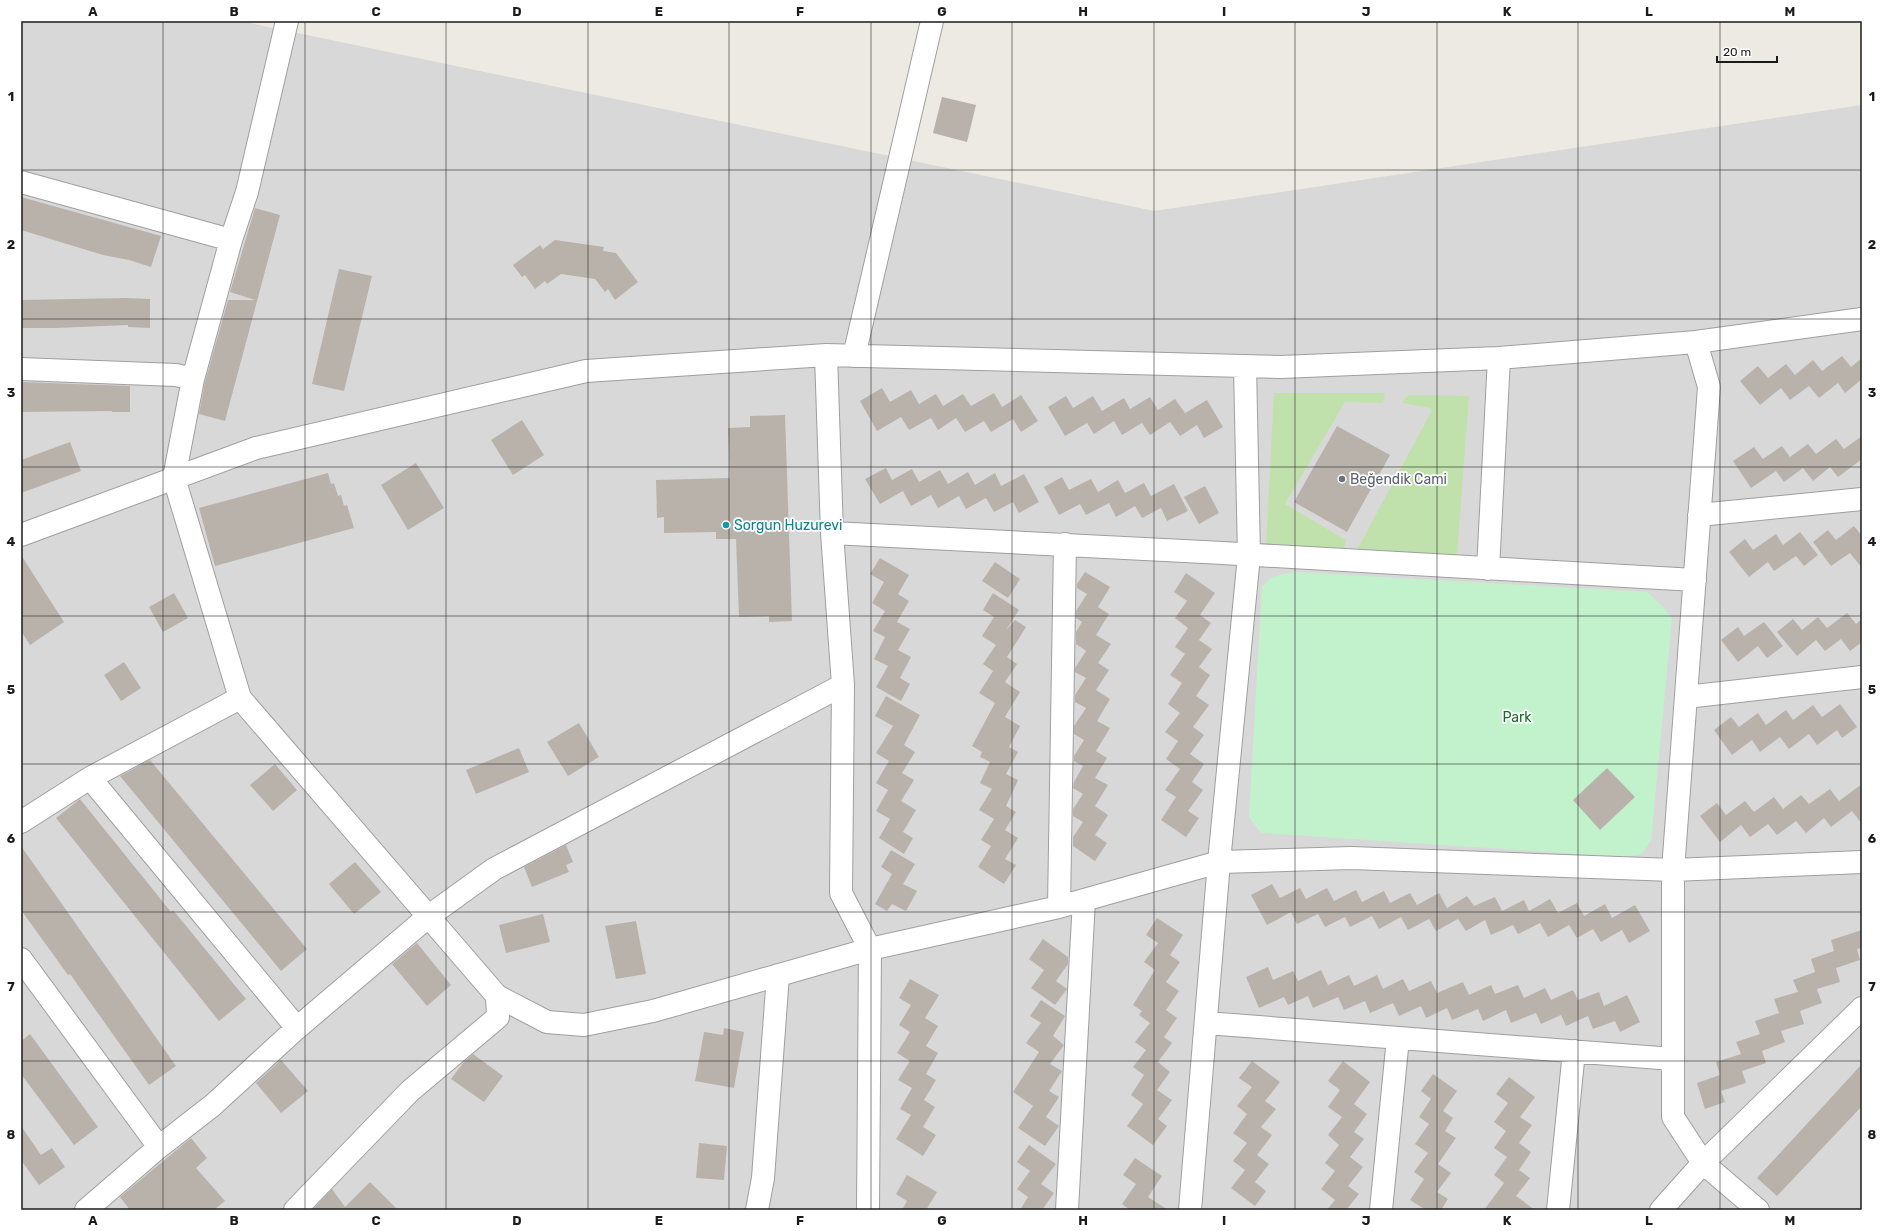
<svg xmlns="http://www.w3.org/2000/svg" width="1883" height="1231" viewBox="0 0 1883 1231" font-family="Rubik,sans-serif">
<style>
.residential{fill:#d9d8d8}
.grass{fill:#c0e1ac}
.park{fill:#c2f2cc}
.building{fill:#b8b2ab}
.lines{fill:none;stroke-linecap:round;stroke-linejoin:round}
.minor-casing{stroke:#9f9f9f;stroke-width:24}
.minor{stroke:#fff;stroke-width:22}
.grid{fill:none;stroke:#1b1b1b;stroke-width:1;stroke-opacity:0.55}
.worship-dot{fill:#6b7280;stroke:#fff;stroke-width:1.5}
.culture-dot{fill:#0f9aa8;stroke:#fff;stroke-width:1.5}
.labels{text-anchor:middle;stroke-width:3.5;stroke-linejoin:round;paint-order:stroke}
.worship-label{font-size:14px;fill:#5b616d;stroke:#fff;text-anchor:start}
.culture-label{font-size:14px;fill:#0d838f;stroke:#fff;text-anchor:start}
.park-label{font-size:14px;fill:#166c28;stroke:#fff}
.neatline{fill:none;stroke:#1b1b1b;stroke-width:1.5}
.grid-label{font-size:13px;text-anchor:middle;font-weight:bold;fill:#1b1b1b}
</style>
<rect width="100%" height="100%" fill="#eceae2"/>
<!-- residential -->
<path class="residential" d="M 21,21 L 240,21 L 1154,211 L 1862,105 L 1862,1210 L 21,1210 Z"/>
<!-- grass -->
<path class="grass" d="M 1274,393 L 1385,393 L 1383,403 L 1345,402 L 1285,504 L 1346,540 L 1344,549 L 1266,545 Z
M 1408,395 L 1469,396 L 1457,556 L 1357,550 L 1431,412 L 1430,408 L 1402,403 Z"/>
<!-- park -->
<path class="park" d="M 1293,572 L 1647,592 L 1662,606 L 1672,618 L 1651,840 L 1642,854 L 1625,857 L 1261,833 L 1249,817 L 1262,587 L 1272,577 Z"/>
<!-- building -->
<path class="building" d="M 942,97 L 976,105 L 967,142 L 933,133 Z
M 21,197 L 161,236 L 151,267 L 129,260 L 103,255 L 21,230 Z
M 255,208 L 280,215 L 225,421 L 199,414 L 205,382 L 228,300 L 255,300 L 230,292 Z
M 555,240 L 604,247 L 603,251 L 616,253 L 638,282 L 615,300 L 608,289 L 605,292 L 595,279 L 561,274 L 547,284 L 545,281 L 535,289 L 525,275 L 522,277 L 513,265 L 540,245 L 543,249 Z
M 339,269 L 372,276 L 344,391 L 312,384 Z
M 125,298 L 150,299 L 150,328 L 128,327 L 128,325 L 56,328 L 21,328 L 21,300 Z
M 1842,356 L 1851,367 L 1862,358 L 1862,379 L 1845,393 L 1838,383 L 1819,398 L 1809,386 L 1790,400 L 1781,388 L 1760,405 L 1740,381 L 1758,366 L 1768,378 L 1786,364 L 1795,375 L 1813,360 L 1822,371 Z
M 21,382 L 130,386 L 130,412 L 112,412 L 112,411 L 21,412 Z
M 882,388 L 890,402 L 911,390 L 919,404 L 936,394 L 943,406 L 963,394 L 971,406 L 994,393 L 1002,407 L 1021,395 L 1038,421 L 1021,432 L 1013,419 L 991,432 L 984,421 L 965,432 L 956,418 L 938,430 L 931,418 L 909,430 L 901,417 L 877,431 L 860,401 Z
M 1066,396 L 1073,408 L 1093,396 L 1102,411 L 1124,398 L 1130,409 L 1150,397 L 1158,410 L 1175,399 L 1185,413 L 1207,400 L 1223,427 L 1204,438 L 1197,425 L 1180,436 L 1170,422 L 1150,435 L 1142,423 L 1122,435 L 1114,421 L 1094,434 L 1087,423 L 1065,436 L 1048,407 Z
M 785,415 L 792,621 L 769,622 L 769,616 L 739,617 L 736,539 L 716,539 L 716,532 L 664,533 L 664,517 L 657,518 L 656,480 L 730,478 L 728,428 L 750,427 L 750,416 Z
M 522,420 L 544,455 L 513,475 L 491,440 Z
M 1337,426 L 1390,455 L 1347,532 L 1294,502 Z
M 1862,436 L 1862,459 L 1838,477 L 1830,467 L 1813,481 L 1803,468 L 1784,482 L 1776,471 L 1751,488 L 1733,461 L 1754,447 L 1763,459 L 1782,446 L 1790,457 L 1808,444 L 1816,454 L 1836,439 L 1844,449 Z
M 70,442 L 81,471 L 21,493 L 21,460 Z
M 416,463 L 444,508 L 408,530 L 381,485 Z
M 886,468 L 892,480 L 912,469 L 919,482 L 940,470 L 948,484 L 968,472 L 975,485 L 995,473 L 1001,486 L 1024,474 L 1039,502 L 1019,513 L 1013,502 L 994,512 L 986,498 L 966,509 L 959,496 L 938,508 L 931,495 L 911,506 L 903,491 L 880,504 L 865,479 Z
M 328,473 L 331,484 L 334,483 L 338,496 L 341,495 L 344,506 L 347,505 L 354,528 L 215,566 L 199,508 Z
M 1062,477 L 1069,490 L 1091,479 L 1098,492 L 1118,480 L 1125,493 L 1144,483 L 1151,496 L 1174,484 L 1188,511 L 1167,521 L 1161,508 L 1142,518 L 1135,506 L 1116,517 L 1109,503 L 1086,515 L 1080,504 L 1059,515 L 1044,487 Z
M 1205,486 L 1219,513 L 1199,524 L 1184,497 Z
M 1854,526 L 1862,536 L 1862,568 L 1850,553 L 1831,566 L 1813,542 L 1828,530 L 1836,540 Z
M 1800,532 L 1818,555 L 1804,566 L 1796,556 L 1774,571 L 1768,562 L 1749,577 L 1729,552 L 1745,539 L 1753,550 L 1776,534 L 1783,545 Z
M 21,555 L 64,622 L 30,645 L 21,631 Z
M 880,558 L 909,575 L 898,594 L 909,601 L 897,622 L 910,629 L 898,650 L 911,657 L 900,678 L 910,684 L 901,701 L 876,687 L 888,666 L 874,659 L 885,637 L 873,631 L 885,611 L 872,603 L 884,582 L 870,574 Z
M 995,562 L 1020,579 L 1008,598 L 982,581 Z
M 1085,572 L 1110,587 L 1098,607 L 1109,614 L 1096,635 L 1111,644 L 1098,663 L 1109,670 L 1096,690 L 1110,699 L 1097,721 L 1110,728 L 1096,751 L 1107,758 L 1095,778 L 1108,785 L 1095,806 L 1108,815 L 1095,835 L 1107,843 L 1095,861 L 1073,846 L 1073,837 L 1083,822 L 1073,816 L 1073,809 L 1083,794 L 1073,788 L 1074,782 L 1083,766 L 1074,761 L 1074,756 L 1084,740 L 1074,734 L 1074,726 L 1086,708 L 1075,702 L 1075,695 L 1086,678 L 1075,672 L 1075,668 L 1086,651 L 1076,644 L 1076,632 L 1082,622 L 1076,618 L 1076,611 L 1087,594 L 1077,588 L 1077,584 Z
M 1186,573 L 1215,593 L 1200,615 L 1211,623 L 1199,640 L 1212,649 L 1199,667 L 1210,675 L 1196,696 L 1209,705 L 1193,727 L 1204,735 L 1190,754 L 1204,764 L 1192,782 L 1203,790 L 1188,811 L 1199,818 L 1186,837 L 1161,820 L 1176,797 L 1165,790 L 1180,769 L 1166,759 L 1178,741 L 1165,732 L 1180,713 L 1168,704 L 1182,683 L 1170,675 L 1185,654 L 1175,647 L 1188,628 L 1175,618 L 1187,601 L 1174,592 Z
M 174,593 L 188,618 L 163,632 L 149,607 Z
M 993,593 L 1019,610 L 1006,630 L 1015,620 L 1026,627 L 1007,657 L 1017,664 L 1005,682 L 1020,692 L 1005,717 L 1020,726 L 1009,747 L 1018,752 L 1006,774 L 1018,780 L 1006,806 L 1016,812 L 1005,830 L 1018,838 L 1005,859 L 1016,865 L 1004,884 L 978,867 L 991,846 L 981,840 L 994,819 L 979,810 L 992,789 L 980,783 L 990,762 L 980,757 L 982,752 L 972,746 L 995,703 L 979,693 L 993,671 L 983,664 L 996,645 L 982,636 L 994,617 L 983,610 Z
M 1847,613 L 1856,624 L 1862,619 L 1862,642 L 1850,651 L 1841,639 L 1825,651 L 1816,640 L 1797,656 L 1777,632 L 1793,619 L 1802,630 L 1818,617 L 1827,628 Z
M 1764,622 L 1783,646 L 1767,658 L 1758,646 L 1738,662 L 1721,640 L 1738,627 L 1744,636 Z
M 124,662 L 141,688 L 121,701 L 104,675 Z
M 886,696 L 920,715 L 904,745 L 915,752 L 902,773 L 914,780 L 901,801 L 916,810 L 903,832 L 913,838 L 904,854 L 879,838 L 890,819 L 876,811 L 888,790 L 876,783 L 889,761 L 876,753 L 893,726 L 875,716 Z
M 1840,704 L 1857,727 L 1842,738 L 1837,730 L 1817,745 L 1809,734 L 1789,749 L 1780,737 L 1760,752 L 1752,740 L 1732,755 L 1714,730 L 1731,717 L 1739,727 L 1758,713 L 1766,725 L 1786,710 L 1793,720 L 1813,705 L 1822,717 Z
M 579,723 L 599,757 L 568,776 L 547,742 Z
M 519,748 L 529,772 L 476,794 L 466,770 Z
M 150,760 L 307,949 L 281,971 L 120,776 Z
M 275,764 L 297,790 L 273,811 L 250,785 Z
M 1607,768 L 1635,797 L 1600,830 L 1573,800 Z
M 1862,784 L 1862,824 L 1852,811 L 1831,827 L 1824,818 L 1806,833 L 1796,821 L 1777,835 L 1768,824 L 1750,837 L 1741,825 L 1720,842 L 1700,816 L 1717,803 L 1726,815 L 1745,801 L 1754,812 L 1774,797 L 1783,809 L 1801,795 L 1809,804 L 1830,789 L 1839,801 Z
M 80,799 L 171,912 L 173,910 L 246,999 L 219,1021 L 56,818 Z
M 566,845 L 573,862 L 566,865 L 569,872 L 532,887 L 524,867 Z
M 21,846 L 176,1066 L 149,1085 L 70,974 L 68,975 L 21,910 Z
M 891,850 L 915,864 L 903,884 L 917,891 L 906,911 L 892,904 L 887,911 L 875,904 L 892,874 L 881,867 Z
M 355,862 L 381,892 L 354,914 L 329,884 Z
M 1272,884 L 1280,898 L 1300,888 L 1306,899 L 1327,888 L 1334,901 L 1356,890 L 1362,902 L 1384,891 L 1390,903 L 1410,893 L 1417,905 L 1439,893 L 1447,908 L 1467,896 L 1474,906 L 1495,897 L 1502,911 L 1524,900 L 1529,911 L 1550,899 L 1558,913 L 1577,903 L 1584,916 L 1605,904 L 1612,918 L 1635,905 L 1650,931 L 1629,943 L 1622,930 L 1601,942 L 1593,929 L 1577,938 L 1569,925 L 1548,937 L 1540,923 L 1518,934 L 1513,925 L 1491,935 L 1485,920 L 1466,931 L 1458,919 L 1436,931 L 1429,919 L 1408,930 L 1401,917 L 1379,929 L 1372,916 L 1350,927 L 1345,917 L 1325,927 L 1318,914 L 1297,924 L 1291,912 L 1267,925 L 1251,895 Z
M 543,914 L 550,942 L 506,953 L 499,925 Z
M 1157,918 L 1183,935 L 1170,955 L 1180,962 L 1166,982 L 1179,991 L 1166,1010 L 1177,1018 L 1164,1037 L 1172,1043 L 1158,1062 L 1170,1072 L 1157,1090 L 1172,1100 L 1158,1119 L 1167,1126 L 1153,1145 L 1127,1126 L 1143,1104 L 1131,1095 L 1144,1075 L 1133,1067 L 1146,1050 L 1135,1042 L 1150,1023 L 1139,1015 L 1142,1011 L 1133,1005 L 1155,970 L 1144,962 L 1158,943 L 1146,935 Z
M 636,921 L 646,974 L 616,979 L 605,926 Z
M 1862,930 L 1862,948 L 1857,949 L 1860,960 L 1836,968 L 1840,982 L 1817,989 L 1822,1003 L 1800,1011 L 1804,1024 L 1781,1031 L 1785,1042 L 1762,1051 L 1766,1063 L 1742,1071 L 1746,1083 L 1721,1091 L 1725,1102 L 1705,1109 L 1697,1083 L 1720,1075 L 1716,1062 L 1741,1054 L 1736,1042 L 1760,1034 L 1755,1021 L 1779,1013 L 1774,999 L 1798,992 L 1793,980 L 1815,972 L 1811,959 L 1834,951 L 1831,940 Z
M 1043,939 L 1068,957 L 1068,964 L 1056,981 L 1067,989 L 1055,1005 L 1031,988 L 1044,970 L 1029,959 Z
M 417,943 L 451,985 L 427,1006 L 392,964 Z
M 1268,967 L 1273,980 L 1293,971 L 1298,981 L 1321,970 L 1328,985 L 1349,975 L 1354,986 L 1377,975 L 1383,989 L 1403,979 L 1409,991 L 1431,981 L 1437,993 L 1463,982 L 1469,995 L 1491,985 L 1495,994 L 1518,985 L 1524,998 L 1545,988 L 1551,1000 L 1573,990 L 1578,1000 L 1599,992 L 1604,1006 L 1627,995 L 1640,1022 L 1620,1032 L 1615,1021 L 1593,1029 L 1588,1016 L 1566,1026 L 1561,1015 L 1541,1024 L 1536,1013 L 1511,1023 L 1506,1010 L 1483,1021 L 1478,1009 L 1452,1020 L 1447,1008 L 1426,1018 L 1421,1006 L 1399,1016 L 1393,1003 L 1370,1013 L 1365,1001 L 1344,1010 L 1338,997 L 1313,1008 L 1308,996 L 1288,1005 L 1284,997 L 1259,1008 L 1246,977 Z
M 910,979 L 939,995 L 925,1018 L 938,1026 L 926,1046 L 938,1053 L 926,1074 L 936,1080 L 924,1100 L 935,1107 L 923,1127 L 936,1135 L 923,1156 L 896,1139 L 911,1115 L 900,1109 L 912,1088 L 898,1080 L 910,1061 L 897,1053 L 910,1032 L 899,1025 L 911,1005 L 899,998 Z
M 1041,1000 L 1065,1016 L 1053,1036 L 1064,1045 L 1050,1064 L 1062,1071 L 1049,1091 L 1059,1097 L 1046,1117 L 1059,1126 L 1045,1146 L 1018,1128 L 1033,1106 L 1013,1092 L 1039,1052 L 1026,1043 L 1041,1023 L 1030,1016 Z
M 724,1028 L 744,1032 L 734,1088 L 695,1081 L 704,1032 L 723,1035 Z
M 30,1034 L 98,1127 L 74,1145 L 21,1074 L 21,1041 Z
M 473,1054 L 503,1076 L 484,1102 L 451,1079 L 463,1063 Z
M 281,1060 L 308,1091 L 281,1113 L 256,1083 Z
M 1252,1061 L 1280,1082 L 1265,1101 L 1276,1109 L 1261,1127 L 1272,1135 L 1257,1155 L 1269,1164 L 1255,1182 L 1266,1191 L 1255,1206 L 1231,1188 L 1245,1170 L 1233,1161 L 1247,1143 L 1233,1133 L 1247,1114 L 1237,1106 L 1252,1087 L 1239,1078 Z
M 1343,1061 L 1370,1082 L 1354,1104 L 1367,1114 L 1354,1132 L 1364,1139 L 1350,1157 L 1363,1167 L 1348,1186 L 1359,1194 L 1346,1210 L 1327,1210 L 1335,1200 L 1321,1189 L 1335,1171 L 1325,1163 L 1339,1145 L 1328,1135 L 1342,1117 L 1328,1107 L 1340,1090 L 1328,1081 Z
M 1862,1064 L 1862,1106 L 1777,1196 L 1757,1178 Z
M 1433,1074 L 1457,1091 L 1443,1111 L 1453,1118 L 1445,1131 L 1456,1138 L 1438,1164 L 1451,1173 L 1437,1192 L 1448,1199 L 1441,1210 L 1426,1210 L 1410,1200 L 1424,1179 L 1414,1172 L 1428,1153 L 1415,1144 L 1429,1124 L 1419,1117 L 1431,1099 L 1421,1091 Z
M 1509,1077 L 1535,1097 L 1520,1117 L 1532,1125 L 1519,1143 L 1531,1152 L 1519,1170 L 1530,1178 L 1516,1196 L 1535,1210 L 1484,1210 L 1504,1183 L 1494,1175 L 1507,1157 L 1494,1148 L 1506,1131 L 1494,1122 L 1508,1103 L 1496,1094 Z
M 21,1126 L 41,1155 L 52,1148 L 65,1167 L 39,1185 L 21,1160 Z
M 191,1138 L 207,1158 L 196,1168 L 225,1201 L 214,1210 L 130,1210 L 120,1197 Z
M 699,1143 L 727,1146 L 724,1180 L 696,1178 Z
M 1029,1145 L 1056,1164 L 1041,1184 L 1054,1193 L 1042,1210 L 1020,1210 L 1028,1197 L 1017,1189 L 1030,1171 L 1017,1162 Z
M 1135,1158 L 1162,1176 L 1148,1197 L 1168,1210 L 1130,1210 L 1122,1204 L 1136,1184 L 1123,1175 Z
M 907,1175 L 937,1192 L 926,1210 L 902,1210 L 907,1201 L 896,1194 Z
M 370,1182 L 398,1210 L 312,1210 L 332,1189 L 345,1207 Z"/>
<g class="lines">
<defs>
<path id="minor" d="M 287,21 L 247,192 L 231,240 L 193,379 L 174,478 L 240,698 L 497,996 L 498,1017 L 410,1091 L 295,1210
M 21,182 L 231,240
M 1696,342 L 1709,387 L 1673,870 L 1673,1117 L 1703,1163 L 1758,1210
M 826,355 L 832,533 L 843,685 L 841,893 L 870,949 L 868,1210
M 854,356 L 932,21
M 21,369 L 176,375 L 193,379
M 1699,515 L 1862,499
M 832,533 C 1120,546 1407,564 1695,580
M 21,535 L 256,448 L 586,371 L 826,355 L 1281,367 L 1499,358 L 1696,342 L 1862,319
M 1488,569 L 1499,358
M 1686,697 L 1862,677
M 90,778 L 297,1028
M 21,822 L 90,778 L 240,698
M 1059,907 L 1065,544
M 21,959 L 159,1147
M 497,996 L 547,1022 L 584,1025 L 653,1011 L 870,949 L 1059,907 L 1219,862 L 1351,858 L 1673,870 L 1862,862
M 1206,1023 L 1673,1059
M 86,1210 L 159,1147 L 213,1105 L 297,1028 L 429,916 L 494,869 L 843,685
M 757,1210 L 763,1178 L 778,975
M 1067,1210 L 1084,900
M 1190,1210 L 1219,862 L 1249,556 L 1245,366
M 1381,1210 L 1398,1038
M 1558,1210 L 1574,1051
M 1661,1210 L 1703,1163 L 1862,1008"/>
</defs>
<!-- minor casing -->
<use href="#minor" class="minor-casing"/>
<!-- minor -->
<use href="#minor" class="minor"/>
</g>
<!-- grid -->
<path class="grid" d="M 163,21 L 163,1210M 305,21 L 305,1210M 446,21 L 446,1210M 588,21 L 588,1210M 729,21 L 729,1210M 871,21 L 871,1210M 1012,21 L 1012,1210M 1154,21 L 1154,1210M 1295,21 L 1295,1210M 1437,21 L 1437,1210M 1578,21 L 1578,1210M 1720,21 L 1720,1210M 21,170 L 1862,170M 21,319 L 1862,319M 21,467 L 1862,467M 21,616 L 1862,616M 21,764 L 1862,764M 21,912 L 1862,912M 21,1061 L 1862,1061"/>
<!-- markers -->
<circle class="worship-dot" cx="1342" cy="479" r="4"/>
<circle class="culture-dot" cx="726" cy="525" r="4"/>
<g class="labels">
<!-- worship labels -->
<g class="worship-label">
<text x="1350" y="484">Beğendik Cami</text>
</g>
<!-- culture labels -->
<g class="culture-label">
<text x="734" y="530">Sorgun Huzurevi</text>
</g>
<!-- park labels -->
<g class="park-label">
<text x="1517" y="722">Park</text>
</g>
</g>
<!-- border -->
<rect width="1883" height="1231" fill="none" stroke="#ffffff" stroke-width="44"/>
<!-- scale -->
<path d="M1717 56v6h60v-6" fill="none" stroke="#1b1b1b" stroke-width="2"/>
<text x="1723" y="56" font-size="12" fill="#1b1b1b" stroke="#ffffff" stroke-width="3" paint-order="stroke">20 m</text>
<rect x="22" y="22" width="1839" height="1187" class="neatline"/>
<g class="grid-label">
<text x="93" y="16">A</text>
<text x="234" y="16">B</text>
<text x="376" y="16">C</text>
<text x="517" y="16">D</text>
<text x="659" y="16">E</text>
<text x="800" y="16">F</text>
<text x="942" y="16">G</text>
<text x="1083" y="16">H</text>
<text x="1224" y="16">I</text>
<text x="1366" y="16">J</text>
<text x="1507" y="16">K</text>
<text x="1649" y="16">L</text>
<text x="1790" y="16">M</text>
<text x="11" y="101">1</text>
<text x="1872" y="101">1</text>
<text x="11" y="249">2</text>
<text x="1872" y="249">2</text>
<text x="11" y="397">3</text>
<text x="1872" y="397">3</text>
<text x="11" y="546">4</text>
<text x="1872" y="546">4</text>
<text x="11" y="694">5</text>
<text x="1872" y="694">5</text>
<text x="11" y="843">6</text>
<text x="1872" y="843">6</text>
<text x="11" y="991">7</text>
<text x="1872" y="991">7</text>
<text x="11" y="1139">8</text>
<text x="1872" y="1139">8</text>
<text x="93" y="1225">A</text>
<text x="234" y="1225">B</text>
<text x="376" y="1225">C</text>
<text x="517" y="1225">D</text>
<text x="659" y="1225">E</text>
<text x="800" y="1225">F</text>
<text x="942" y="1225">G</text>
<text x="1083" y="1225">H</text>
<text x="1224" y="1225">I</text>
<text x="1366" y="1225">J</text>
<text x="1507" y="1225">K</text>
<text x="1649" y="1225">L</text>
<text x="1790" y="1225">M</text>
</g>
</svg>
